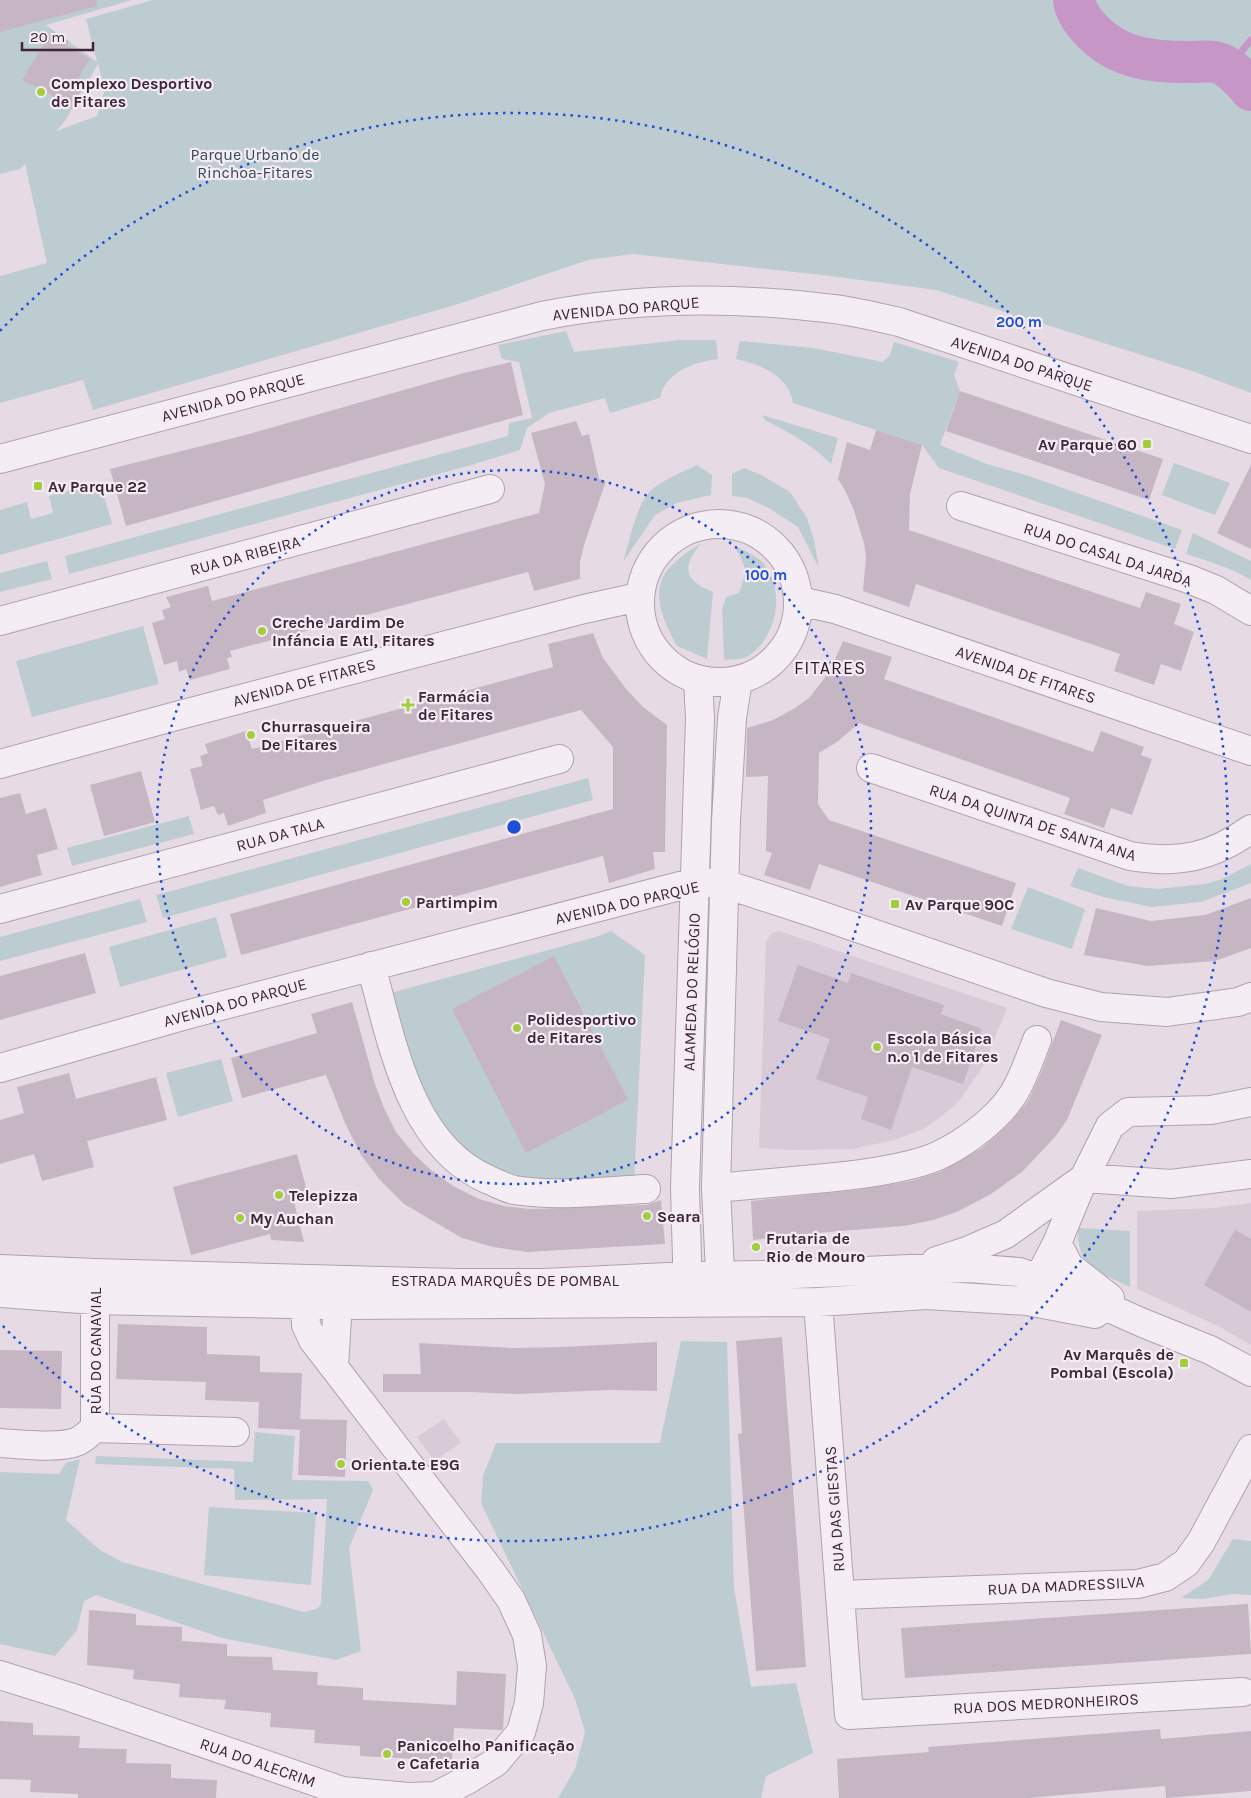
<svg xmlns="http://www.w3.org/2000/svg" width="1251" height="1798" viewBox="0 0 1251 1798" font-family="Karla,sans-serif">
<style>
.built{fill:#d8cad6}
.green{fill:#bdccd0;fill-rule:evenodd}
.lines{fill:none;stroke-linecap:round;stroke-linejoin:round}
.stream{stroke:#c596c6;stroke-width:7}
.river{stroke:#c596c6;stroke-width:42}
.building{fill:#c6b6c4}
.minor-casing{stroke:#b0a1ae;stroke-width:30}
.minor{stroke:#f4eef4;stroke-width:28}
.ring{fill:none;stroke:#1d4ed8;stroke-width:2.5;stroke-dasharray:2.5 5}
.poi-dot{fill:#a1cd3f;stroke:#f4ebf3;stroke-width:2}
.labels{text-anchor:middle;stroke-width:4.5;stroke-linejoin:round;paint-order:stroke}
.poi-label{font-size:16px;font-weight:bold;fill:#3c263a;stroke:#f4ebf3;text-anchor:start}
.park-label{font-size:16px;fill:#334d57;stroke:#f4ebf3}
.street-label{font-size:16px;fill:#3c263a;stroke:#f4ebf3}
.neighbourhood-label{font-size:18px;letter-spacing:1px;fill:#2c182a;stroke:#f4ebf3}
.centre{fill:#1d4ed8;stroke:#f4ebf3;stroke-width:2.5}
.ring-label{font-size:15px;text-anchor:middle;font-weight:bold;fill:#1d4ed8;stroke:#f4ebf3;stroke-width:4.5;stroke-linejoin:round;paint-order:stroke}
</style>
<rect width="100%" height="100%" fill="#e6dbe5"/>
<!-- built -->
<path class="built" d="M 779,931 L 1007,1008 L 985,1063 L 960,1100 L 947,1112 L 925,1128 L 895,1140 L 852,1149 L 794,1150 L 759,1148 L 766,942 L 771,934 Z
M 1251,1203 L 1251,1345 L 1220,1327 L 1137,1289 L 1137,1211 L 1214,1208 Z
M 444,1419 L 461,1443 L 434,1461 L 417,1437 Z"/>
<!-- green -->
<path class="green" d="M 0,0 L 132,0 L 46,25 L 97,62 L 86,19 L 153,0 L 1251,0 L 1251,393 L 1192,371 L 936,290 L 830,276 L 633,254 L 588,260 L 455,305 L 93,410 L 83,380 L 0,403 L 0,276 L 47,263 L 25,164 L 20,169 L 0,174 ZM 98,64 L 105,89 L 97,116 L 56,131 L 65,121 Z
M 566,331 L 574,352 L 680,340 L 716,340 L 718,359 C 700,361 677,368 666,384 C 663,387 661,394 660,398 L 610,413 L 605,398 L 549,413 L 527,428 L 520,450 L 468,466 L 69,574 L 65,556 L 508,436 L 509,423 L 532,418 L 519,362 L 502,359 L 498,345 Z
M 740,341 L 814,348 L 883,362 L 890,355 L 894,342 L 959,362 L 954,375 L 960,391 L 940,445 L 987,464 L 1029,476 L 1182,530 L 1175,549 L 939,468 L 922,445 L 793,403 C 789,376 760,364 736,359 Z
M 762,415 L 838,438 L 831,464 C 812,444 789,433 765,420 Z
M 1174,463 L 1230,483 L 1215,515 L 1162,495 Z
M 697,465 L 712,475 L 711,495 L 677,503 L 655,515 L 623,562 C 629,543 635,511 647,495 C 656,482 683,472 697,465 Z
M 744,468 L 761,475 L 790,492 L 807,518 L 814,540 L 819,568 L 798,527 L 767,507 L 747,498 L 732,496 L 732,474 Z
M 100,482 L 112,524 L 0,555 L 0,510 L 27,502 L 31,519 L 53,513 L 49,496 Z
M 1193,533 L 1251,561 L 1251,580 C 1231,568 1208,561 1186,554 Z
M 701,543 C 682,568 683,579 713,592 L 707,659 L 677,646 C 664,622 648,591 670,567 C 678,558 691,550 701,543 Z
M 734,545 C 743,550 757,556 764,564 C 786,592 777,638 747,657 C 741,660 730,659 724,660 L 722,609 L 726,597 L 739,593 C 748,568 746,568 734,545 Z
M 47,561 L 52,579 L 0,592 L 0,573 Z
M 143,626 L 159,684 L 32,717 L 16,661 Z
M 588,778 L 593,800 L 163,918 L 156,895 Z
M 189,816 L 194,834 L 72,866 L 67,848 Z
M 1251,864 L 1251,883 L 1201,902 L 1152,907 L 1103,897 L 1070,886 L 1078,868 L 1128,886 L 1158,889 L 1204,884 L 1220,880 Z
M 1028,887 L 1085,909 L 1072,949 L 1011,929 Z
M 140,899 L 147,922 L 0,961 L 0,937 Z
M 216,917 L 227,957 L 120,987 L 109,947 Z
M 611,931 L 645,955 L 634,1184 L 557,1188 L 477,1168 L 432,1119 L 383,995 L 596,937 Z
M 221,1059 L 233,1101 L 178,1117 L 166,1073 Z
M 1078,1228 L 1130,1231 L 1130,1287 C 1098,1271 1077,1270 1078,1228 Z
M 681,1341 L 727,1342 L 734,1588 L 751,1687 L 796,1683 L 813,1753 L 766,1776 L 761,1798 L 558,1798 L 575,1769 L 585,1732 L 575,1699 L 481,1503 L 483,1476 L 496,1443 L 660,1443 Z
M 255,1432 L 295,1436 L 292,1480 L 368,1481 L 373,1490 L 349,1548 L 361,1651 L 336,1660 L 222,1638 L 96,1595 L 84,1601 L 77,1630 L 55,1656 L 0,1644 L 0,1472 L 59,1474 L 66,1463 L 80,1459 L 66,1520 L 100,1550 L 122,1562 L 304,1612 L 317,1609 L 321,1604 L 327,1499 L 235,1500 L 234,1469 L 95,1464 L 96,1456 L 253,1462 Z
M 209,1507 L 316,1513 L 311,1585 L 204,1575 Z
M 1233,1539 L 1251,1541 L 1251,1595 L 1233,1594 L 1203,1599 L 1181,1598 L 1208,1580 Z"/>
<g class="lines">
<!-- stream -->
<path class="stream" d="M 1228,68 L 1251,40"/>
<!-- river -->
<path class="river" d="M 1074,0 C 1076,13 1084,23 1093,32 C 1119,59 1153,62 1189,62 C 1197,62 1207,61 1215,62 C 1230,65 1241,79 1251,90"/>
</g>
<!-- building -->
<path class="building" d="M 0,0 L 96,0 L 97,6 L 0,32 Z
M 52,31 L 69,41 L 66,45 L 90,59 L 75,83 L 82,88 L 73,106 L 22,80 Z
M 511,362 L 523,415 L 126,526 L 110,469 L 249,434 L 460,374 Z
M 960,391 L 1163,459 L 1149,500 L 946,431 Z
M 576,421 L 582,436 L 589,434 L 599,479 L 606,481 L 584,545 L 580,562 L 580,579 L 534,591 L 528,572 L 230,651 L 232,657 L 227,658 L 230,669 L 190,680 L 186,669 L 179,672 L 177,661 L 164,665 L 152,623 L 165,619 L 162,610 L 171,607 L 166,597 L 208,586 L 212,601 L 539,513 L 545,484 L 531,433 Z
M 876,430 L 922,445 L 910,494 L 909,530 L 1140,608 L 1146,592 L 1181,604 L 1174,624 L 1194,632 L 1181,671 L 1161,664 L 1154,685 L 1114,671 L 1120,654 L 916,584 L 909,607 L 863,591 L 866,557 L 864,543 L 854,511 L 846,492 L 838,479 L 847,442 L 870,450 Z
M 1251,465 L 1251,549 L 1217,533 Z
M 593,633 L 603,658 L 627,690 L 643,707 L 667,725 L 665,852 L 653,852 L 655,869 L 609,883 L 603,856 L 241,955 L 230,914 L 613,809 L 613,747 L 581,710 L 326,780 L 263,800 L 266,813 L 228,826 L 224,813 L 218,815 L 214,806 L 201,810 L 190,769 L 203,766 L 200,756 L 208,753 L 205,744 L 246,731 L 252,749 L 553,667 L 548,644 Z
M 843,641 L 892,657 L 884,679 L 1093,752 L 1101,731 L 1144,747 L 1141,755 L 1152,759 L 1132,815 L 1111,808 L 1104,828 L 1064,814 L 1070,798 L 859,723 L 837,742 L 819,753 L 818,804 L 829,820 L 1016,883 L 1002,926 L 819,864 L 810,890 L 764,875 L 772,853 L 766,851 L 768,776 L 746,777 L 747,728 L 773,720 L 795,708 L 809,698 L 830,671 Z
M 141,771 L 155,822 L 104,836 L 90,785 Z
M 20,793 L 26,814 L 46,808 L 58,849 L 37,855 L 42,875 L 0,887 L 0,798 Z
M 1251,898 L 1251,948 L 1215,961 L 1148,966 L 1084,955 L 1096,908 L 1151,921 L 1205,915 Z
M 85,953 L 96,993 L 0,1020 L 0,976 Z
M 554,956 L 628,1100 L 526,1153 L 452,1009 Z
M 798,965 L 848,983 L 851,973 L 944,1005 L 941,1014 L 982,1029 L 963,1084 L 912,1067 L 891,1130 L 861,1119 L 868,1097 L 816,1079 L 830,1039 L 778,1021 Z
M 352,1002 L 375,1084 L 384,1108 L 396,1132 L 414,1154 L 432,1171 L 453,1186 L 479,1199 L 504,1206 L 530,1209 L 647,1205 L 661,1200 L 665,1244 L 527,1252 L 493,1247 L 462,1238 L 404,1204 L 380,1180 L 361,1155 L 345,1123 L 326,1075 L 242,1098 L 231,1058 L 317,1033 L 311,1014 Z
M 1061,1020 L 1102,1035 L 1067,1120 L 1055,1137 L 1022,1172 L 991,1194 L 957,1212 L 933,1220 L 904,1226 L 816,1233 L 753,1240 L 751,1201 L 857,1190 L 911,1181 L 940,1172 L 982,1148 L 1008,1125 L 1028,1101 L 1041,1073 Z
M 69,1073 L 76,1099 L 156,1077 L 167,1120 L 87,1141 L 94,1167 L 42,1181 L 34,1154 L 0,1164 L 0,1120 L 24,1113 L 17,1087 Z
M 297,1154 L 309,1198 L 294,1202 L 304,1242 L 271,1240 L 270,1234 L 191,1255 L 173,1187 Z
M 1235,1230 L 1251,1239 L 1251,1312 L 1204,1285 Z
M 118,1324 L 207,1327 L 207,1354 L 260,1356 L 260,1372 L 302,1373 L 300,1423 L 300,1419 L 347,1420 L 345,1477 L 298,1475 L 300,1430 L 258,1428 L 259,1402 L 205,1400 L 206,1382 L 116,1379 Z
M 782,1337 L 806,1667 L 756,1671 L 738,1434 L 742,1433 L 736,1341 Z
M 657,1342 L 657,1391 L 610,1390 L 517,1394 L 470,1392 L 383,1392 L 383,1374 L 421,1374 L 419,1343 L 515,1348 L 562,1347 Z
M 0,1350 L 62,1351 L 61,1409 L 0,1408 Z
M 1248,1604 L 1251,1654 L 905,1678 L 901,1628 Z
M 89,1610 L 136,1614 L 136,1625 L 182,1627 L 182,1641 L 227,1644 L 227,1656 L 272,1657 L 273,1670 L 318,1672 L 317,1685 L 363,1688 L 363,1700 L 456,1705 L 457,1671 L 506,1674 L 503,1730 L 454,1728 L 452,1761 L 360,1756 L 360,1746 L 314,1743 L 315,1730 L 270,1727 L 271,1713 L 224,1709 L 226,1700 L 179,1697 L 180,1684 L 133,1679 L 134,1670 L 87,1665 Z
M 0,1721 L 33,1723 L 33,1735 L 80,1736 L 79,1748 L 127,1749 L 126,1763 L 171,1764 L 171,1778 L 217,1780 L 216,1798 L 78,1798 L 78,1794 L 30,1792 L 31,1780 L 0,1779 Z
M 1160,1729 L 1161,1739 L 1251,1731 L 1251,1791 L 1166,1798 L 1165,1786 L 1028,1798 L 839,1798 L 837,1759 L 929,1752 L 928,1747 Z"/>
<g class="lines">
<defs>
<path id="minor" d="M 0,459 L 542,316 C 626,299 712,297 797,305 C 814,307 831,308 847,311 C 864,314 882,318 899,322 L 1251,439
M 961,506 L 1189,579 L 1216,590 L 1251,611
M640 603a79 79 0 1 1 158 0a79 79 0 1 1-158 0Z
M 799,601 L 835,609 L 1251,751
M 0,621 L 490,489
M 0,764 L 176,716 L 584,609 L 639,597
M 871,768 L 1130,856 C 1178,864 1211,858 1251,829
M 0,909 L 559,759
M 371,966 C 392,1041 409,1146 489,1180 C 497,1183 505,1188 514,1190 C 557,1197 602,1191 646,1189
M 0,1068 L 186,1015 L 695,882 L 725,884 L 817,914 L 1046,993 L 1101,1007 L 1167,1012 L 1238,1002 L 1251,997
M 716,1188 C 749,1185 782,1182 815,1179 C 851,1176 886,1172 921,1162 C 953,1153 997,1121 1014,1093 C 1024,1076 1030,1058 1037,1040
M 1057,1243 L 1069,1266 L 1110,1298
M 936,1261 L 967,1251 L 1006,1234 L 1084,1178 L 1171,1184 L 1251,1174
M 0,1269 L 95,1273 L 456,1283 L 544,1283 L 688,1276 L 772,1275 L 910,1269 L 969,1268 L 1019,1272 L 1057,1285 L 1143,1323 L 1210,1350 L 1251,1372
M 95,1282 L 95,1428 L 235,1432
M 0,1293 L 94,1300 L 338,1305 L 818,1302 L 927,1295 L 1027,1301 L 1095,1314
M 721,1293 L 716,1188 L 726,821 L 732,718 L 738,680
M 688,1295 L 685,1188 L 700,718 L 698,680
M 1030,1295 L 1057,1243 L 1084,1178 L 1110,1126 L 1128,1112 L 1211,1110 L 1251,1102
M 818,1302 L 849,1715 L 1243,1692
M 334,1366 L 339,1287
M 0,1443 C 20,1444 58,1449 76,1442 C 84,1439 89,1433 95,1428
M 840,1595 L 1138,1584 L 1165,1577 L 1186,1563 L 1201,1542 L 1251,1449
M 0,1675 L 70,1697 L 342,1791 L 409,1797 L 436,1796 L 467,1780 L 496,1762 L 521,1732 L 529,1703 L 532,1666 L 527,1635 L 511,1600 L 490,1570 L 313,1340 L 306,1325 L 304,1286"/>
</defs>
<!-- minor casing -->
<use href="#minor" class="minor-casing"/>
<!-- minor -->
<use href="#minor" class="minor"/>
</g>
<!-- distance rings -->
<g class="ring">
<circle cx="514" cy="827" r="357"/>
<path d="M0 331A714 714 0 1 1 0 1323"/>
</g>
<!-- markers -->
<g class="poi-dot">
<circle cx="41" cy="92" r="5"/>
<rect x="1142" y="439" width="10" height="10" rx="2.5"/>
<rect x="33" y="481" width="10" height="10" rx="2.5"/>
<circle cx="262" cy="631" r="5"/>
<path d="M405.5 697.5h5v5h5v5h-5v5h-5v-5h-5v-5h5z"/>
<circle cx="251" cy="735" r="5"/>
<circle cx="406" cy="902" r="5"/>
<rect x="890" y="899" width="10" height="10" rx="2.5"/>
<circle cx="517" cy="1028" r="5"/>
<circle cx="877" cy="1047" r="5"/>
<circle cx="279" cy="1195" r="5"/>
<circle cx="647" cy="1216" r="5"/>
<circle cx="240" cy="1218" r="5"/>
<circle cx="756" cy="1247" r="5"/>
<rect x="1179" y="1358" width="10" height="10" rx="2.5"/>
<circle cx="341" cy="1464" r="5"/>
<circle cx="387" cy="1754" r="5"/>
</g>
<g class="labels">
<!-- poi labels -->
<g class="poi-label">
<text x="51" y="89">Complexo Desportivo<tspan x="51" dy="18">de Fitares</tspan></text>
<text x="1137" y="450" text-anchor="end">Av Parque 60</text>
<text x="48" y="492">Av Parque 22</text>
<text x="272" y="628">Creche Jardim De<tspan x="272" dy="18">Infáncia E Atl, Fitares</tspan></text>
<text x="418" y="702">Farmácia<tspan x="418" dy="18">de Fitares</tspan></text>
<text x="261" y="732">Churrasqueira<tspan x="261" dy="18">De Fitares</tspan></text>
<text x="416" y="908">Partimpim</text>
<text x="905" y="910">Av Parque 90C</text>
<text x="527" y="1025">Polidesportivo<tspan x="527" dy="18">de Fitares</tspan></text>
<text x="887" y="1044">Escola Básica<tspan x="887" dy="18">n.º 1 de Fitares</tspan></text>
<text x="289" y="1201">Telepizza</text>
<text x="657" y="1222">Seara</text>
<text x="250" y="1224">My Auchan</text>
<text x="766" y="1244">Frutaria de<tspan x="766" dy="18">Rio de Mouro</tspan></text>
<text x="1174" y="1360" text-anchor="end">Av Marquês de<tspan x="1174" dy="18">Pombal (Escola)</tspan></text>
<text x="351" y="1470">Orienta.te E9G</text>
<text x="397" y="1751">Panicoelho Panificação<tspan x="397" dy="18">e Cafetaria</tspan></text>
</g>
<!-- park labels -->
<g class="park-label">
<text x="255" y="160">Parque Urbano de<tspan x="255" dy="18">Rinchoa-Fitares</tspan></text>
</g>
<!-- street labels -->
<g class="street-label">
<text transform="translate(626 308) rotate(-5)" y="6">AVENIDA DO PARQUE</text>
<text transform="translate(1022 363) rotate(18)" y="6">AVENIDA DO PARQUE</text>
<text transform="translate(233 397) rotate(-15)" y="6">AVENIDA DO PARQUE</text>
<text transform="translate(1108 554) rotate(18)" y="6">RUA DO CASAL DA JARDA</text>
<text transform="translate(245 555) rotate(-15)" y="6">RUA DA RIBEIRA</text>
<text transform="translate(1026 674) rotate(19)" y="6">AVENIDA DE FITARES</text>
<text transform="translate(304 682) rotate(-15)" y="6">AVENIDA DE FITARES</text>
<text transform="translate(1033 822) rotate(18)" y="6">RUA DA QUINTA DE SANTA ANA</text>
<text transform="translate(280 834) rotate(-15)" y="6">RUA DA TALA</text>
<text transform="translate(627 902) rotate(-13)" y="6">AVENIDA DO PARQUE</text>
<text transform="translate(691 992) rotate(-88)" y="6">ALAMEDA DO RELÓGIO</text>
<text transform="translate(235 1002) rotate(-15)" y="6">AVENIDA DO PARQUE</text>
<text x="505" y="1286">ESTRADA MARQUÊS DE POMBAL</text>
<text transform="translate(95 1351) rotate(-90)" y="6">RUA DO CANAVIAL</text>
<text transform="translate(834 1509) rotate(-94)" y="6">RUA DAS GIESTAS</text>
<text transform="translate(1066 1585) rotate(-3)" y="6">RUA DA MADRESSILVA</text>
<text transform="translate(1046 1703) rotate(-3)" y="6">RUA DOS MEDRONHEIROS</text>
<text transform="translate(258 1762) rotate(19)" y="6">RUA DO ALECRIM</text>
</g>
<!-- neighbourhood labels -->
<g class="neighbourhood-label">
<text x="830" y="674">FITARES</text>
</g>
</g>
<circle cx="514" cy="827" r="8" class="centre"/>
<g class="ring-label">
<text x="1019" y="327">200 m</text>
<text x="766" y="580">100 m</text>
</g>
<!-- scale -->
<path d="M22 42v8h71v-8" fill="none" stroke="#3c263a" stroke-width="2.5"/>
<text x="30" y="42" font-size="15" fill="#3c263a" stroke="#f4ebf3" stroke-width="4" paint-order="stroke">20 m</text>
</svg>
